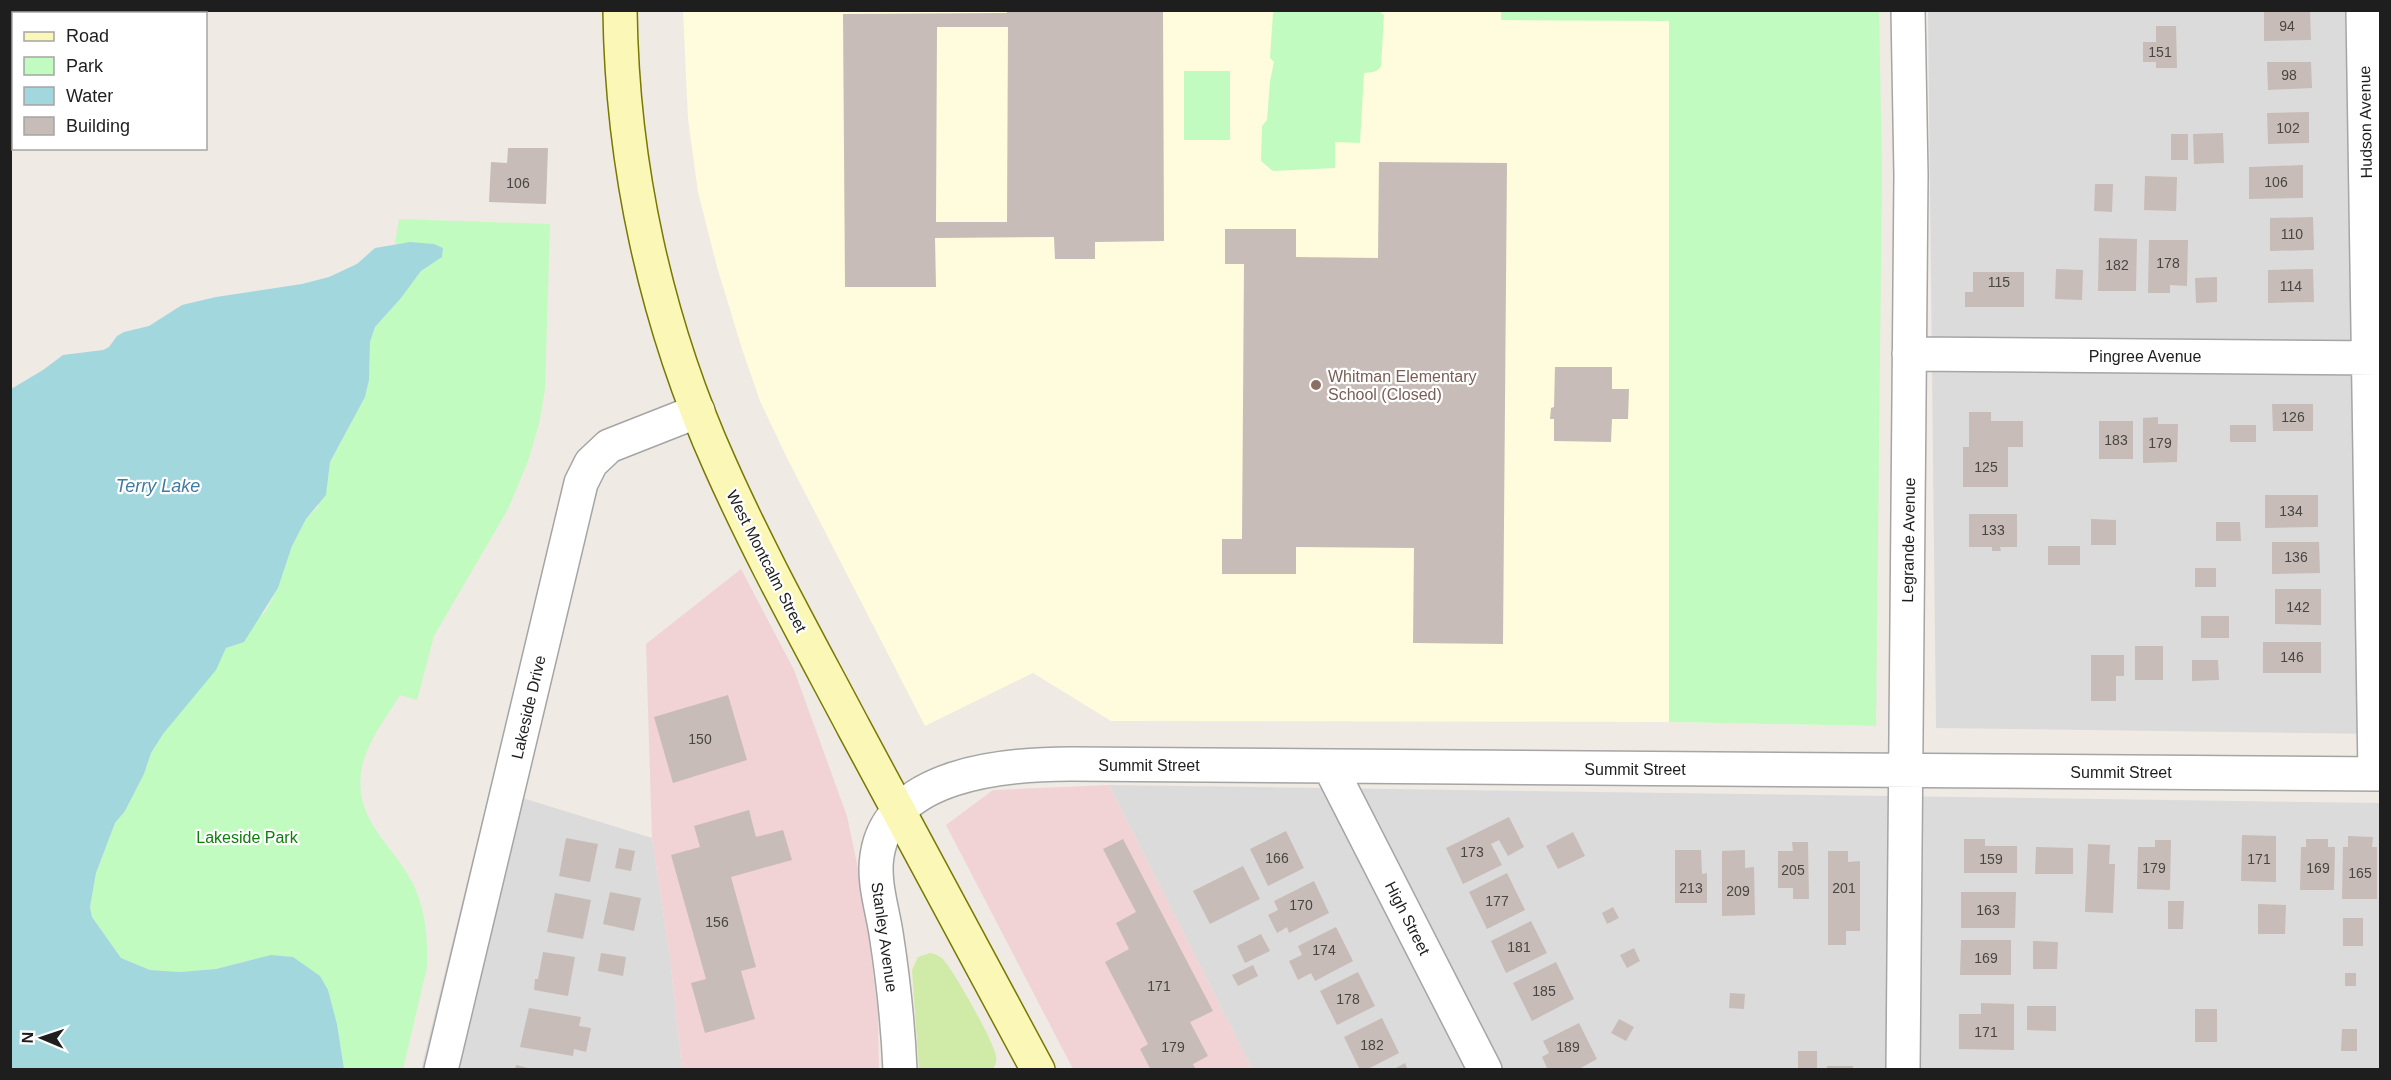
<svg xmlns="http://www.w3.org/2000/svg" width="2391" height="1080" viewBox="0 0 2391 1080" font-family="Helvetica,sans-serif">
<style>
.residential{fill:#dcdbdb}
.commercial{fill:#f1d3d5}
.education{fill:#fffbdd}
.grass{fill:#d0eba8}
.park{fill:#c1fbc0}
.water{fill:#a3d7de}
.building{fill:#c7bcb7;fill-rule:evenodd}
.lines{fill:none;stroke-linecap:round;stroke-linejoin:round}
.street-casing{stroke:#a5a5a5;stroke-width:36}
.secondary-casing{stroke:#787802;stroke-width:36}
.street{stroke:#fff;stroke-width:33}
.secondary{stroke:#fbf7b6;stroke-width:33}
.education-dot{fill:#8d6e63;stroke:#fff;stroke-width:2}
.labels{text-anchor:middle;stroke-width:4.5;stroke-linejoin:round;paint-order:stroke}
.number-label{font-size:14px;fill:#484644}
.street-label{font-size:16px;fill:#1e1e1e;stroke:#fff}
.education-label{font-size:16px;fill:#785e54;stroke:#fff;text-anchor:start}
.park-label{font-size:16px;fill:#0c7f09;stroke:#fff}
.water-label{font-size:18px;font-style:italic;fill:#427ba0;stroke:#fff}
</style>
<rect width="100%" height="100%" fill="#efeae4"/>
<!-- residential -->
<path class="residential" d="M 1928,11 L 2380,11 L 2380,734 L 1936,728 Z
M 1109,785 L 2380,803 L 2380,1069 L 1252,1069 Z
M 490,788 L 652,838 L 670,958 L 682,1069 L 421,1070 Z"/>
<!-- commercial -->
<path class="commercial" d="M 741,569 L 794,670 L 847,816 L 864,897 L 878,1013 L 879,1069 L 682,1069 L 670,958 L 652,838 L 646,644 Z
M 1109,785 L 1252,1069 L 1073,1069 L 946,825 L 993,790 Z"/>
<!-- education -->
<path class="education" d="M 683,11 L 1877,11 L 1876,726 L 1669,722 L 1111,721 L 1033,673 L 925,726 L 785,454 L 760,401 L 742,349 L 717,267 L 698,192 L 688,119 Z"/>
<!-- grass -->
<path class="grass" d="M 930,953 C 937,954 942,957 946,963 C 956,975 994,1042 996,1056 C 997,1061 996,1065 993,1069 L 919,1069 L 912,970 L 918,957 Z"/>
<!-- park -->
<path class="park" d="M 1276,11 L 1377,10 L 1384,15 L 1381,66 C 1377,73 1371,72 1364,73 L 1360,143 L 1335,142 L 1335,168 L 1273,171 L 1261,161 L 1262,126 L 1267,120 L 1270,81 L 1274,62 L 1270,58 L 1273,13 Z
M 1501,11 L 1879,11 L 1882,171 L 1876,726 L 1669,722 L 1669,21 L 1501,20 Z
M 1184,71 L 1230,71 L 1230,140 L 1184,140 Z
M 399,219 L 550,224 L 545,389 L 539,424 L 528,461 L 508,509 L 434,636 L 417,700 L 400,695 C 386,718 364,746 361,773 C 355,822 393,844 412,882 C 426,910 428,937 427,967 L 403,1069 L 344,1069 L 337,1024 L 328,990 L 254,959 L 216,969 L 180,972 L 150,970 L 121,958 L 92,917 L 90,907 L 96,873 L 115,823 L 125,811 L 144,774 L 151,753 L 163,734 L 215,670 L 226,648 L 244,642 L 258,618 L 265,612 L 278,588 L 292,546 L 306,519 L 318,507 L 330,462 L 365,397 L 369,380 L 370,342 L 375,327 L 401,298 L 421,271 L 442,257 L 434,244 L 422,243 L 395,244 Z"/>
<!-- water -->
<path class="water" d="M 410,242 L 434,244 L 443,248 L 442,257 L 421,271 L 401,298 L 375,327 L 370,342 L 369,380 L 365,397 L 330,462 L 326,495 L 306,519 L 292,546 L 278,588 L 244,642 L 226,648 L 216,670 L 163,734 L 151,753 L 144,774 L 125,811 L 115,823 L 96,873 L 90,907 L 92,917 L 121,958 L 150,970 L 180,972 L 216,969 L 271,955 L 293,957 L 320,976 L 328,990 L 337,1024 L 344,1069 L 11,1069 L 11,389 L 43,370 L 63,355 L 103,350 L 109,347 L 117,336 L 124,332 L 149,326 L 182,305 L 216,297 L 302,284 L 329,277 L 357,264 L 375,248 Z"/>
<!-- building -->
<path class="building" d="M 1007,10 L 1163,10 L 1164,241 L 1095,242 L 1095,259 L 1055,259 L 1054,237 L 935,238 L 936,287 L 845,287 L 843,14 L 1007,13 ZM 937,27 L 1008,27 L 1007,222 L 936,222 Z
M 2308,10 L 2310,10 L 2311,40 L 2264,41 L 2264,12 Z
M 2156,26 L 2176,26 L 2177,68 L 2156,68 L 2156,62 L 2143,62 L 2143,42 L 2156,42 Z
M 2267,62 L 2311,62 L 2312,88 L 2268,90 Z
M 2309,112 L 2309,143 L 2268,144 L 2267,113 Z
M 2223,133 L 2224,163 L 2194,164 L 2193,134 Z
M 2171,134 L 2188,134 L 2188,160 L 2171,160 Z
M 508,148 L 548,148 L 546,204 L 489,202 L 491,162 L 507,163 Z
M 1379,162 L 1507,163 L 1503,644 L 1413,643 L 1414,548 L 1296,547 L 1296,574 L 1222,574 L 1222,539 L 1242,539 L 1243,403 L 1244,264 L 1225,264 L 1225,229 L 1296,229 L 1296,257 L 1378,258 Z
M 2303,165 L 2303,198 L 2249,199 L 2249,167 Z
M 2145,176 L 2177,177 L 2176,211 L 2144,210 Z
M 2095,184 L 2113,184 L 2112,212 L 2094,211 Z
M 2313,217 L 2314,250 L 2270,251 L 2270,218 Z
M 2099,238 L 2137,239 L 2136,291 L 2098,291 Z
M 2149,240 L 2188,240 L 2187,286 L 2170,285 L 2170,293 L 2148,293 Z
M 2056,269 L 2083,270 L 2082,300 L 2055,299 Z
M 2313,269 L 2314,302 L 2268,303 L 2268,270 Z
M 1973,272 L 2024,272 L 2024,307 L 1965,307 L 1965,292 L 1973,292 Z
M 2217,277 L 2217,302 L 2196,303 L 2195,278 Z
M 1555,367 L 1612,367 L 1612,389 L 1629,389 L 1628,419 L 1612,419 L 1611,442 L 1554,441 L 1554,419 L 1550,419 L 1551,408 L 1554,407 Z
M 2272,404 L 2313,404 L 2313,431 L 2273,431 Z
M 1969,412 L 1991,412 L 1991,421 L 2023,421 L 2023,447 L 2008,447 L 2008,487 L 1963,487 L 1963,447 L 1969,447 Z
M 2158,417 L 2158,424 L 2178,424 L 2177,462 L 2143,463 L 2143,418 Z
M 2099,421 L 2133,421 L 2133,459 L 2099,459 Z
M 2230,425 L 2256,425 L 2256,442 L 2230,442 Z
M 2265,495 L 2318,495 L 2318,527 L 2265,528 Z
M 1969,514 L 2017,514 L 2017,547 L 2000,547 L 2001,551 L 1992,551 L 1992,547 L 1969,547 Z
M 2091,519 L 2116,520 L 2116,545 L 2091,545 Z
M 2216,522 L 2240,522 L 2241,541 L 2216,541 Z
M 2272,542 L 2319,542 L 2320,573 L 2272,574 Z
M 2048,546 L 2080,546 L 2080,565 L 2048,565 Z
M 2195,568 L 2216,568 L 2216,587 L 2195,587 Z
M 2275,589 L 2321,589 L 2321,625 L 2275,624 Z
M 2201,616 L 2229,616 L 2229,638 L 2201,638 Z
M 2263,642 L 2321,642 L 2321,673 L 2263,673 Z
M 2135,646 L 2163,646 L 2163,680 L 2135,680 Z
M 2091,655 L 2124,655 L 2124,676 L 2116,676 L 2116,701 L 2091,701 Z
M 2192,660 L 2218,660 L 2219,680 L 2192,681 Z
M 728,695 L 747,760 L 673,783 L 654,717 Z
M 749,810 L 756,837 L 783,830 L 792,860 L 731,877 L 756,967 L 741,971 L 755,1019 L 705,1033 L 691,983 L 706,979 L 671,855 L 700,847 L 694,826 Z
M 1509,817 L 1524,847 L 1508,856 L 1499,840 L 1491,844 L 1502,865 L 1463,884 L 1446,848 Z
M 1286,831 L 1304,868 L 1268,886 L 1250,849 Z
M 1573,832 L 1585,856 L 1558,869 L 1546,846 Z
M 2242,835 L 2276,836 L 2276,882 L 2241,881 Z
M 2348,836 L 2373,837 L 2372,847 L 2377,847 L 2377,899 L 2342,899 L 2343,847 L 2348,847 Z
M 566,838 L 598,844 L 590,882 L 559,876 Z
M 1123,839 L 1213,1011 L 1190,1022 L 1208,1056 L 1193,1064 L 1196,1070 L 1151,1070 L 1140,1049 L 1148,1044 L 1105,962 L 1129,949 L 1116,923 L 1136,912 L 1103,849 Z
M 1964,839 L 1985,839 L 1985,846 L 2017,846 L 2017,873 L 1964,873 Z
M 2306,839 L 2328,839 L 2328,847 L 2335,847 L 2334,890 L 2300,890 L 2301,847 L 2306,847 Z
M 2155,840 L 2171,840 L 2170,890 L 2137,889 L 2138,847 L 2155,847 Z
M 1792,842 L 1808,842 L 1809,899 L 1793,899 L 1793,888 L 1778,888 L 1778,851 L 1793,851 Z
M 2088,844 L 2110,845 L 2109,864 L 2115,864 L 2113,913 L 2085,912 Z
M 2036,847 L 2073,848 L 2073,874 L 2035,874 Z
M 619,848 L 635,851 L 631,871 L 615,868 Z
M 1675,850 L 1701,850 L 1702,874 L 1707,873 L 1707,903 L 1675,903 Z
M 1745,850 L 1745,868 L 1754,867 L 1755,915 L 1722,916 L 1722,851 Z
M 1828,851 L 1848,851 L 1848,862 L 1860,861 L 1860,931 L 1846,931 L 1846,945 L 1828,945 Z
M 1243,866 L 1260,899 L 1210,924 L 1193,891 Z
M 1507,873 L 1525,910 L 1487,929 L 1469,892 Z
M 1314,881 L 1329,913 L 1289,933 L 1287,927 L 1277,933 L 1268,915 L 1278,910 L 1274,901 Z
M 610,892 L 641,898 L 634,931 L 603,924 Z
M 1961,892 L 2016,892 L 2015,928 L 1961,928 Z
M 555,893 L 591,900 L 583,939 L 547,932 Z
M 2168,901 L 2184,901 L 2183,929 L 2168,929 Z
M 2258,904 L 2286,905 L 2285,934 L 2258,934 Z
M 1613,907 L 1619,918 L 1607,924 L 1602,913 Z
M 2343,918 L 2363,918 L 2363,946 L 2343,946 Z
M 1531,921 L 1547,953 L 1506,973 L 1491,941 Z
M 1336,927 L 1353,961 L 1315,981 L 1311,973 L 1298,980 L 1289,961 L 1302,955 L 1298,946 Z
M 1261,934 L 1270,951 L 1245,963 L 1237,946 Z
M 1961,940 L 2011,940 L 2011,975 L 1960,975 Z
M 2033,941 L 2058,942 L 2057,969 L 2033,969 Z
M 1634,948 L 1640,961 L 1627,968 L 1620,955 Z
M 543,952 L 575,957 L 568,996 L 534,990 L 535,979 L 538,979 Z
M 601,953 L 626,957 L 623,976 L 598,971 Z
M 1556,962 L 1574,999 L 1532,1021 L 1513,983 Z
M 1253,965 L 1258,976 L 1238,986 L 1232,975 Z
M 1358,972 L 1375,1006 L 1337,1025 L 1320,991 Z
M 2345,973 L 2356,973 L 2356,986 L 2345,986 Z
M 1730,993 L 1745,994 L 1744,1009 L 1729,1008 Z
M 1981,1003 L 2014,1004 L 2014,1050 L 1959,1049 L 1959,1014 L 1981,1014 Z
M 2027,1006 L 2056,1006 L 2056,1031 L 2027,1030 Z
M 529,1008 L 581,1017 L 579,1026 L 591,1028 L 586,1052 L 574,1049 L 573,1056 L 520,1047 Z
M 2195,1009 L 2217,1009 L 2217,1042 L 2195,1042 Z
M 1382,1018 L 1399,1053 L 1366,1070 L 1360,1070 L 1344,1037 Z
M 1619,1019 L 1634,1027 L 1626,1041 L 1611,1033 Z
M 1579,1023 L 1597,1059 L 1577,1070 L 1548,1070 L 1542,1057 L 1549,1053 L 1543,1041 Z
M 2342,1029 L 2357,1029 L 2357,1051 L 2341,1051 Z
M 1798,1051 L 1817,1051 L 1817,1070 L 1798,1070 Z
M 1405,1063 L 1408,1070 L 1392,1070 Z
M 516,1065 L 532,1069 L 532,1070 L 515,1070 Z
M 1827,1066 L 1853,1066 L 1853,1070 L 1827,1070 Z"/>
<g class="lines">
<defs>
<path id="street" d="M 2363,10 L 2375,774
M 1909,354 L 2380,358
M 1330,767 L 1485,1070
M 441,1070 L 581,483 L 591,463 L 609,446 L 698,411
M 900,1070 C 898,1024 893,978 886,933 C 882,908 873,881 877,856 C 889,773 1006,764 1071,764 L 2380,774
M 1903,1070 L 1911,175 L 1908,10"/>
<path id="secondary" d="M 620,10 C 622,166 656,323 720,465 C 760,555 808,641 854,728 C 916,842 977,956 1038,1070"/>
</defs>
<!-- street casing -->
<use href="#street" class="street-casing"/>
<!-- secondary casing -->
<use href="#secondary" class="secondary-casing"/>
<!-- street -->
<use href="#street" class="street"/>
<!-- secondary -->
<use href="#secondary" class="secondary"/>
</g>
<!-- markers -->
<circle class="education-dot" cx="1316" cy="385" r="6"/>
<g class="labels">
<!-- number labels -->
<g class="number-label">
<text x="2287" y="31">94</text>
<text x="2160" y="57">151</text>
<text x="2289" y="80">98</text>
<text x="2288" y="133">102</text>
<text x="2276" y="187">106</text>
<text x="518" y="188">106</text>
<text x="2292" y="239">110</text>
<text x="2168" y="268">178</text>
<text x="2117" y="270">182</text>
<text x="1999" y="287">115</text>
<text x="2291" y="291">114</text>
<text x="2293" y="422">126</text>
<text x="2116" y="445">183</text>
<text x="2160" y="448">179</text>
<text x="1986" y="472">125</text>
<text x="2291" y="516">134</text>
<text x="1993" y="535">133</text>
<text x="2296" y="562">136</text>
<text x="2298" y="612">142</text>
<text x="2292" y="662">146</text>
<text x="700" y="744">150</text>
<text x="1472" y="857">173</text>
<text x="1277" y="863">166</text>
<text x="1991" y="864">159</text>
<text x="2259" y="864">171</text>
<text x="2154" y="873">179</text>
<text x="2318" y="873">169</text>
<text x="1793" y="875">205</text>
<text x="2360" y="878">165</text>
<text x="1691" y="893">213</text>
<text x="1844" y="893">201</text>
<text x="1738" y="896">209</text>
<text x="1497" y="906">177</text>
<text x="1301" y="910">170</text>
<text x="1988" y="915">163</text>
<text x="717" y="927">156</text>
<text x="1519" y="952">181</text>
<text x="1324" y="955">174</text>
<text x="1986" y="963">169</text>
<text x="1159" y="991">171</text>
<text x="1544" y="996">185</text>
<text x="1348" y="1004">178</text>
<text x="1986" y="1037">171</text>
<text x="1372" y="1050">182</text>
<text x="1173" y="1052">179</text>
<text x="1568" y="1052">189</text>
</g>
<!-- street labels -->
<g class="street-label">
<text transform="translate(2365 122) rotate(-91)" y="6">Hudson Avenue</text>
<text x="2145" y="362">Pingree Avenue</text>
<text transform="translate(1908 540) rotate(-89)" y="6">Legrande Avenue</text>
<text transform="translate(767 561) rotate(63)" y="6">West Montcalm Street</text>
<text transform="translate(528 707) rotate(-77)" y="6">Lakeside Drive</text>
<text x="1149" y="771">Summit Street</text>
<text x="1635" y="775">Summit Street</text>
<text x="2121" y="778">Summit Street</text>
<text transform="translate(1408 918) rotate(63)" y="6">High Street</text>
<text transform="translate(885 937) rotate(82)" y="6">Stanley Avenue</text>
</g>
<!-- education labels -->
<g class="education-label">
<text x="1328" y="382">Whitman Elementary<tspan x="1328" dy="18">School (Closed)</tspan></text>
</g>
<!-- park labels -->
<g class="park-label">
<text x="247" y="843">Lakeside Park</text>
</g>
<!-- water labels -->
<g class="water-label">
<text x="158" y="492">Terry Lake</text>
</g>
</g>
<!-- border -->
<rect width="2391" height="1080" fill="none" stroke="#1e1e1e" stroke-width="24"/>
<!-- legend -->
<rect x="12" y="12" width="195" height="138" fill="#ffffff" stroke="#a5a5a5" stroke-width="1.5"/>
<rect x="24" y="32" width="30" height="9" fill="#fbf7b6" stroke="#a5a5a5" stroke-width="1.5"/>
<text x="66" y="42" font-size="18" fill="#1e1e1e">Road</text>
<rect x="24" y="57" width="30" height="18" fill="#c1fbc0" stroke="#a5a5a5" stroke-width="1.5"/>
<text x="66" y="72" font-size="18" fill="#1e1e1e">Park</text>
<rect x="24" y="87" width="30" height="18" fill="#a3d7de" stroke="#a5a5a5" stroke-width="1.5"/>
<text x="66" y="102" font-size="18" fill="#1e1e1e">Water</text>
<rect x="24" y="117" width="30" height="18" fill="#c7bcb7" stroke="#a5a5a5" stroke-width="1.5"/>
<text x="66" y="132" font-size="18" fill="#1e1e1e">Building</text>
<!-- north arrow -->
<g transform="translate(42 1038) rotate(272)" stroke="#ffffff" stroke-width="4.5" paint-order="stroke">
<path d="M0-4.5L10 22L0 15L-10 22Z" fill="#1e1e1e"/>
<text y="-9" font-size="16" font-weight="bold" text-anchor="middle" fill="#1e1e1e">N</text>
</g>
</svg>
